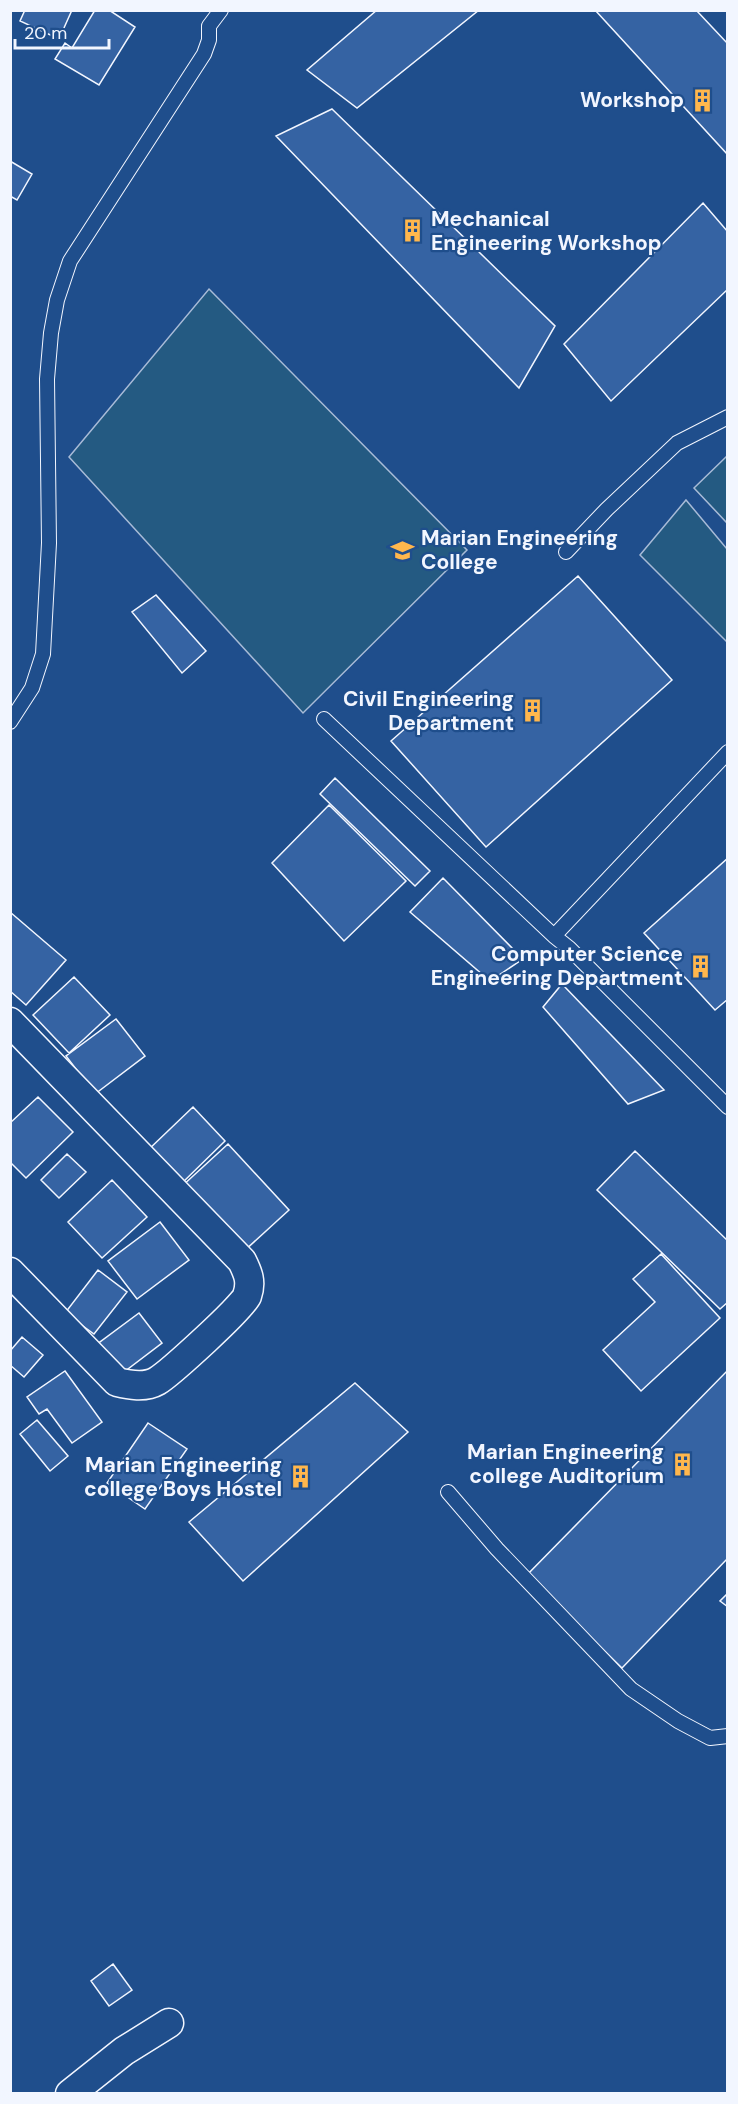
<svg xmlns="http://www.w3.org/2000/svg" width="738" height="2104" viewBox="0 0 738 2104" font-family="'DM Sans',sans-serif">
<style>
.green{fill:#245a82;stroke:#a8bbd7;stroke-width:1.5}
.building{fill:#3563a3;stroke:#f2f6ff;stroke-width:1.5}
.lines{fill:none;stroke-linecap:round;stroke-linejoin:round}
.lane-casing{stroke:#f2f6ff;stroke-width:16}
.street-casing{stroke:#f2f6ff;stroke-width:31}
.lane{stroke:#1f4e8c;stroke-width:14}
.street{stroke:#1f4e8c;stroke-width:28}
.labels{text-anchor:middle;stroke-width:4.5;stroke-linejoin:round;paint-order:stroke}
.poi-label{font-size:21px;font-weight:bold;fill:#f2f6ff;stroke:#1f4e8c;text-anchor:end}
</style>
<rect width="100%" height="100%" fill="#1f4e8c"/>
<!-- green -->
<path class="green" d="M 209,289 L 467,550 L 303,713 L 69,457 Z
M 727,456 L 727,523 L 694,488 Z
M 686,500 L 727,549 L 728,639 L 726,641 L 640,555 Z"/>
<!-- building -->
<path class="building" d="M 25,10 L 72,10 L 59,39 L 20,21 Z
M 95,10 L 109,10 L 135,27 L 99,85 L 55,59 L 65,43 L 72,48 Z
M 377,10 L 479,10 L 357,108 L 307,70 Z
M 595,10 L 696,10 L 728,44 L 728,155 Z
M 332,109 L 555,326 L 519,388 L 276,136 Z
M 10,161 L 32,174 L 17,200 L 10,196 Z
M 703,203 L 728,232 L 728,289 L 611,401 L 564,344 Z
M 578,576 L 672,680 L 486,847 L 391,741 Z
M 156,595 L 206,651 L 182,673 L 132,612 Z
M 335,778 L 430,871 L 415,886 L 320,794 Z
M 329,805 L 406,881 L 344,941 L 272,863 Z
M 728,858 L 728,999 L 715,1010 L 644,933 Z
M 443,878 L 523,959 L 490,981 L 410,912 Z
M 10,912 L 66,960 L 26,1005 L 10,991 Z
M 74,977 L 110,1015 L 69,1053 L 33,1015 Z
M 562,984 L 664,1090 L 628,1104 L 543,1007 Z
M 116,1019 L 145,1056 L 95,1094 L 66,1056 Z
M 38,1097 L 73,1132 L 26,1178 L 10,1162 L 10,1123 Z
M 193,1107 L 225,1141 L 179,1186 L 146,1152 Z
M 228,1144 L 289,1210 L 243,1252 L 181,1187 Z
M 635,1151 L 728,1241 L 728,1302 L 720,1309 L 597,1190 Z
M 67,1154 L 86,1172 L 59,1198 L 41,1180 Z
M 112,1180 L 147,1217 L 102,1258 L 68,1222 Z
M 160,1222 L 189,1260 L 137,1299 L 108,1261 Z
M 661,1254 L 720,1318 L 641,1391 L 603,1350 L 655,1302 L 633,1279 Z
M 98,1270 L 127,1292 L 94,1334 L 65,1313 Z
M 139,1313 L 162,1343 L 120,1375 L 96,1345 Z
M 22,1337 L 43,1355 L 24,1377 L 10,1365 L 10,1351 Z
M 728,1370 L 728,1558 L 622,1668 L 586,1633 L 524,1578 Z
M 65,1371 L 102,1422 L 72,1443 L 47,1409 L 39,1414 L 27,1397 Z
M 355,1383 L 408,1432 L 243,1581 L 189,1522 Z
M 37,1420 L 68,1456 L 50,1471 L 20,1434 Z
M 148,1423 L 187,1449 L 145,1509 L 107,1483 Z
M 728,1593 L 728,1607 L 720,1601 Z
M 113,1964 L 132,1990 L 109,2006 L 91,1981 Z"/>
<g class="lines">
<defs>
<path id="lane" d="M 566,552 L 607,509 L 677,443 L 728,417
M 324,719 L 554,936 L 569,948 L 728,1107
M 10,722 L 32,688 L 43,654 L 49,543 L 47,379 L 51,333 L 57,300 L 70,261 L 204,54 L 209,40 L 209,26 L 221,10
M 554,936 L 728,752
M 448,1492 L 497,1549 L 631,1689 L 678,1721 L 710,1738 L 728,1736"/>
<path id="street" d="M 10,1022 L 242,1261 C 248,1273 252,1282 247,1296 C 244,1306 169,1374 157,1381 C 145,1388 129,1385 117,1382 L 10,1272
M 70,2094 L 124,2051 L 169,2023"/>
</defs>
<!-- lane casing -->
<use href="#lane" class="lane-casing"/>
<!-- street casing -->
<use href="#street" class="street-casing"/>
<!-- lane -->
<use href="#lane" class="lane"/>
<!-- street -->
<use href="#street" class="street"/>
</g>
<!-- icons -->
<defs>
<symbol id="building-bare" viewBox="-9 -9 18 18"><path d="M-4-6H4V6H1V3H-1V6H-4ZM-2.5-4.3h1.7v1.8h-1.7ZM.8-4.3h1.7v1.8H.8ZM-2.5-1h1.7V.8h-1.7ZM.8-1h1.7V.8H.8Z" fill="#ffb74d" stroke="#1f4e8c" stroke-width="2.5" paint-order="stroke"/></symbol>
<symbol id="university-bare" viewBox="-9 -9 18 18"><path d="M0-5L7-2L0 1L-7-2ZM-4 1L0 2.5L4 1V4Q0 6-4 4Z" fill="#ffb74d" stroke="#1f4e8c" stroke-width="2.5" paint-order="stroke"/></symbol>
</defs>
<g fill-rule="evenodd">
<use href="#building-bare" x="686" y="84" width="33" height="33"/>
<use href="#building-bare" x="396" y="214" width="33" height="33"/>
<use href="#university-bare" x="386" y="534" width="33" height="33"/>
<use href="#building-bare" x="516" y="694" width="33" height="33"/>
<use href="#building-bare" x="684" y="950" width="33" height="33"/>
<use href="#building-bare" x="666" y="1448" width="33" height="33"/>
<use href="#building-bare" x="284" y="1460" width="33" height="33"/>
</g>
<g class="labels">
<!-- poi labels -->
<g class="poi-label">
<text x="684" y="107">Workshop</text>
<text x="431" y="226" text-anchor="start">Mechanical<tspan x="431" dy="24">Engineering Workshop</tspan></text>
<text x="421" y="545" text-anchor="start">Marian Engineering<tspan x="421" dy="24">College</tspan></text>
<text x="514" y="706">Civil Engineering<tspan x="514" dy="24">Department</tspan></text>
<text x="683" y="961">Computer Science<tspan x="683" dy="24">Engineering Department</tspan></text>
<text x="664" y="1459">Marian Engineering<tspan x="664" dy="24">college Auditorium</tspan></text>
<text x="282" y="1472">Marian Engineering<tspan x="282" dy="24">college Boys Hostel</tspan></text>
</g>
</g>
<!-- border -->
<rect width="738" height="2104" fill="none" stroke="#f2f6ff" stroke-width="24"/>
<!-- scale -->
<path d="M15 39v9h94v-9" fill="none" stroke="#f2f6ff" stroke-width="3"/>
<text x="24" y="39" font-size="18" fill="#f2f6ff" stroke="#1f4e8c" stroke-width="4.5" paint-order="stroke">20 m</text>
</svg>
